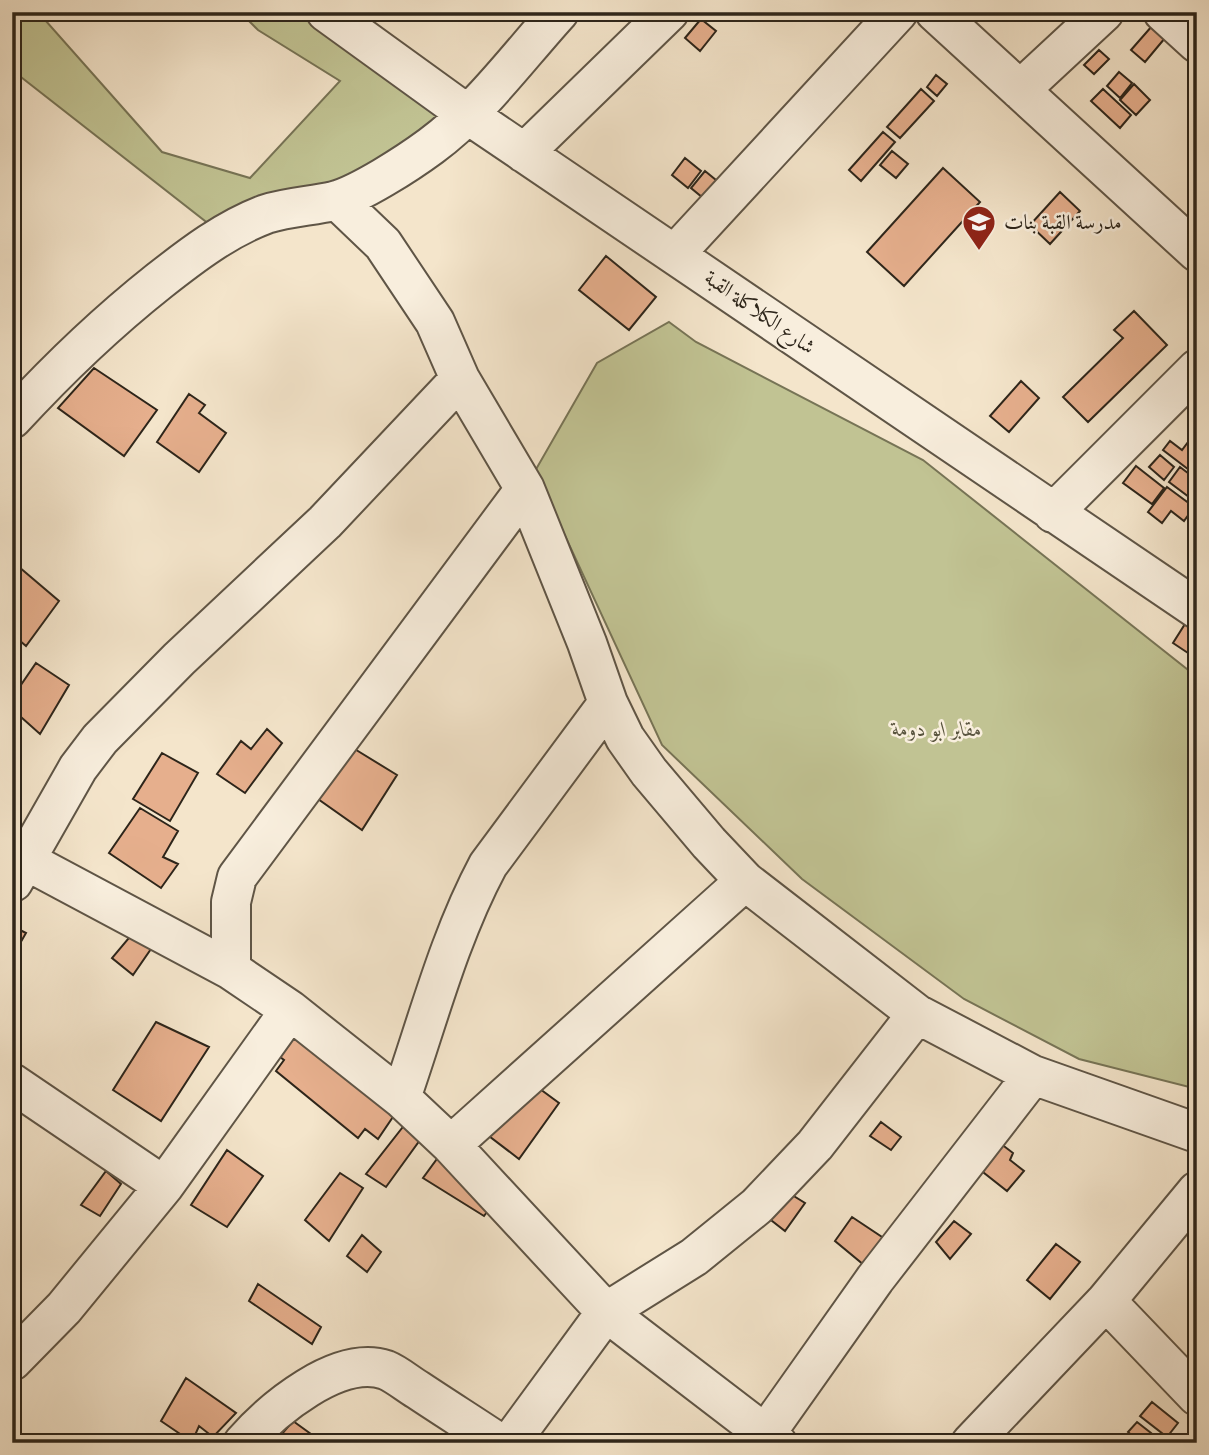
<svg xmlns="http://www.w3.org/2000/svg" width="1209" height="1455" viewBox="0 0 1209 1455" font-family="'IM FELL Great Primer',Amiri,serif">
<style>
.green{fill:#c1c393;stroke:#777456;stroke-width:2}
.building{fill:#e6af8d;stroke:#2d251a;stroke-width:2}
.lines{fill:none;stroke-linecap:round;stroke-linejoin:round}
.minor-casing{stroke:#5f5546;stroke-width:42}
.minor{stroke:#f8eedd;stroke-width:38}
.labels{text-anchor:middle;stroke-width:5;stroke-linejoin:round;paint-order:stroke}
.poi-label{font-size:21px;fill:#2d251a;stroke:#f8eedd;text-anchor:start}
.street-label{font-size:21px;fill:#2d251a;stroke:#f8eedd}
.park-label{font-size:21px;font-style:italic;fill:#59543e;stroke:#f8eedd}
</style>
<rect width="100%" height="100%" fill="#f4e5cb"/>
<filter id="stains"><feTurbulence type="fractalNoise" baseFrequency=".00286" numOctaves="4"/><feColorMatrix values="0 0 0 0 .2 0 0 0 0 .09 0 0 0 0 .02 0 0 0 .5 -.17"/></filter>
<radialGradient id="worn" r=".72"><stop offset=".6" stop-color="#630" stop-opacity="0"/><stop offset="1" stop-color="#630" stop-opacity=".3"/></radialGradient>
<!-- green -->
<path class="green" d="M 12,12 L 38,12 L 162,152 L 250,178 L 340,81 L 258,30 L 240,12 L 300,12 L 455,125 L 223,235 L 12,70 Z
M 669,322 L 696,342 L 923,460 L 1197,677 L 1197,1089 L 1079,1059 L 964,999 L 802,879 L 662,745 L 535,471 L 597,363 Z"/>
<!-- building -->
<path class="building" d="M 701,19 L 716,31 L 700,51 L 685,38 Z
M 1152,26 L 1165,38 L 1145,62 L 1131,50 Z
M 1099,50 L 1109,59 L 1094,74 L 1084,65 Z
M 1119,72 L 1132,83 L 1120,98 L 1107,86 Z
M 936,75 L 947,84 L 937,96 L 927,87 Z
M 1134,84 L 1150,100 L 1136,115 L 1120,100 Z
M 921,89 L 934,101 L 900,138 L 887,127 Z
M 1103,89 L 1131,115 L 1120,128 L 1091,101 Z
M 883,132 L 895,142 L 861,181 L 849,170 Z
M 892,151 L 908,164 L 896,178 L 880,165 Z
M 685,158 L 701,171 L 688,188 L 672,175 Z
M 943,168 L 980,202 L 904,286 L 867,252 Z
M 705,171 L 722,185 L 708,202 L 691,188 Z
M 1060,192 L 1080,211 L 1050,244 L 1030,225 Z
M 606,256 L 656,297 L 629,330 L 579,290 Z
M 1134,311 L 1167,345 L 1088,422 L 1063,397 L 1123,338 L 1114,330 Z
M 94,368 L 157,410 L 124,456 L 58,408 Z
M 1021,381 L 1039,398 L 1009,432 L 990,416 Z
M 189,394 L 205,405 L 199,413 L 226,433 L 199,472 L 157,442 Z
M 1191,438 L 1197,442 L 1197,476 L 1163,450 L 1170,441 L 1182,450 Z
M 1160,455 L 1174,467 L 1164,480 L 1149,467 Z
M 1136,466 L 1164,488 L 1152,504 L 1123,483 Z
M 1180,467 L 1197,480 L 1197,503 L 1169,482 Z
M 1167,487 L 1194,507 L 1184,521 L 1171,511 L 1162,523 L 1148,512 Z
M 12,561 L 59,601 L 26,646 L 12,634 Z
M 1185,624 L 1197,632 L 1197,659 L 1173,643 Z
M 36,663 L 69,685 L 40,734 L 12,709 L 12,698 Z
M 267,729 L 282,743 L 245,793 L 217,774 L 241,741 L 251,749 Z
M 353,748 L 397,775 L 362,830 L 318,799 Z
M 162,753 L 198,773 L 170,821 L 133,799 Z
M 140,808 L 178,831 L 163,857 L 178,864 L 161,888 L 109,853 Z
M 12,926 L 26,933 L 14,954 L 12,953 Z
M 133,933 L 153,946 L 133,975 L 112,958 Z
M 156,1022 L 209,1047 L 161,1121 L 113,1090 Z
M 292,1022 L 401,1105 L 378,1139 L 365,1129 L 358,1138 L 276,1071 L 284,1060 L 272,1051 Z
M 525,1078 L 559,1103 L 519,1159 L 485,1133 Z
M 881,1122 L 901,1137 L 891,1150 L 870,1136 Z
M 406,1123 L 425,1133 L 386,1187 L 366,1174 Z
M 992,1137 L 1013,1153 L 1010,1160 L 1024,1171 L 1007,1191 L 974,1165 Z
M 445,1148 L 503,1190 L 484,1216 L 423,1178 Z
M 227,1150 L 263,1176 L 227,1227 L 191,1205 Z
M 106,1171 L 121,1184 L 100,1216 L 81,1205 Z
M 340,1173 L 363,1188 L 329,1241 L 305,1220 Z
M 784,1190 L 805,1203 L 785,1231 L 767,1217 Z
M 852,1217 L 885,1239 L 864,1265 L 835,1241 Z
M 954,1221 L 971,1234 L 950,1259 L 936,1242 Z
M 362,1235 L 381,1252 L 367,1272 L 347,1256 Z
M 1056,1244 L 1080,1262 L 1050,1299 L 1027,1280 Z
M 258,1284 L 321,1327 L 312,1344 L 249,1301 Z
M 186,1378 L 236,1413 L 213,1437 L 199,1426 L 192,1442 L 161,1421 Z
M 1152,1402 L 1178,1423 L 1167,1437 L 1140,1416 Z
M 293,1421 L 315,1437 L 310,1443 L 274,1443 Z
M 1137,1422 L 1151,1433 L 1144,1443 L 1140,1443 L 1128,1432 Z"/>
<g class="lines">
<defs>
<path id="minor" d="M 326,12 L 467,114 L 1197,609
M 935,12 L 1197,252
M 1163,12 L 1197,43
M 1020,90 L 1104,12
M 524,153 L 669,12
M 337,200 L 383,244 L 435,322 L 460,379 L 525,489 L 587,643 L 608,703 L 625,738 L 649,772 L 709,843 L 745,881 L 917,1014 L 1033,1075 L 1197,1133
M 675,254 L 898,12
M 12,419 C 58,369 106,323 159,281 C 192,255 226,229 266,214 C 288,207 312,206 334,201 C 360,194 408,163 431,146 C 479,111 519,56 559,12
M 1053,513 L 1197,369
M 12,851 L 25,860 L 231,970 L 290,1010 L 401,1098 L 451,1145 L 606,1312 L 777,1443
M 13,882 L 78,768 L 100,739 L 179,659 L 325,522 L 460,379
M 231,970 L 231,902 L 237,877 L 525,489
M 12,1083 L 164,1186
M 401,1098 C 428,1020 449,938 488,865 L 608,703
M 451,1145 L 745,881
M 1106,1301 L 1197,1396
M 12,1361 L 64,1308 L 164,1186 L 290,1010
M 243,1443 C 272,1410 338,1354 386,1370 C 396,1374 408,1384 418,1390 C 445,1408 472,1425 499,1443
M 510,1443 L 606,1312 L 694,1257 L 757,1206 L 815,1145 L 917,1014
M 759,1443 L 875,1279 L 1033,1075
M 971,1443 L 1106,1301 L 1197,1191"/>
</defs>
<!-- minor casing -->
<use href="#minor" class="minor-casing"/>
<!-- minor -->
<use href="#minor" class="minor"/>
</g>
<!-- icons -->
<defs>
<symbol id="school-pin" viewBox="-11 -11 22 30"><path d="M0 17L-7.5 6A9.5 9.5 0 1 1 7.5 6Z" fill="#8f2418" stroke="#f8eedd"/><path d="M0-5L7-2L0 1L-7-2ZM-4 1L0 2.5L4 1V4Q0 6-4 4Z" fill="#fff"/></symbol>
</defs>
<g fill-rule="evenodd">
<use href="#school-pin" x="960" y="203" width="38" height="52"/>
</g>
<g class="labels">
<!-- poi labels -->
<g class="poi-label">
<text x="1004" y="229">مدرسة القبة بنات</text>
</g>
<!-- street labels -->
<g class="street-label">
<text transform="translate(760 312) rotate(35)" y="7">شارع الكلاكلة القبة</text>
</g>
<!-- park labels -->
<g class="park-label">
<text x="937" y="736">مقابر ابو دومة</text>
</g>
</g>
<!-- margin -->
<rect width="1209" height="1455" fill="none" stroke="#f4e5cb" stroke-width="42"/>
<rect x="14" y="14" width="1181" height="1427" fill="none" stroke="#2d251a" stroke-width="3.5"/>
<rect x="21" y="21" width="1167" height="1413" fill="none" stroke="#2d251a" stroke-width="2"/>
<rect width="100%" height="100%" filter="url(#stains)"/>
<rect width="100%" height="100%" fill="url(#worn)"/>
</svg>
